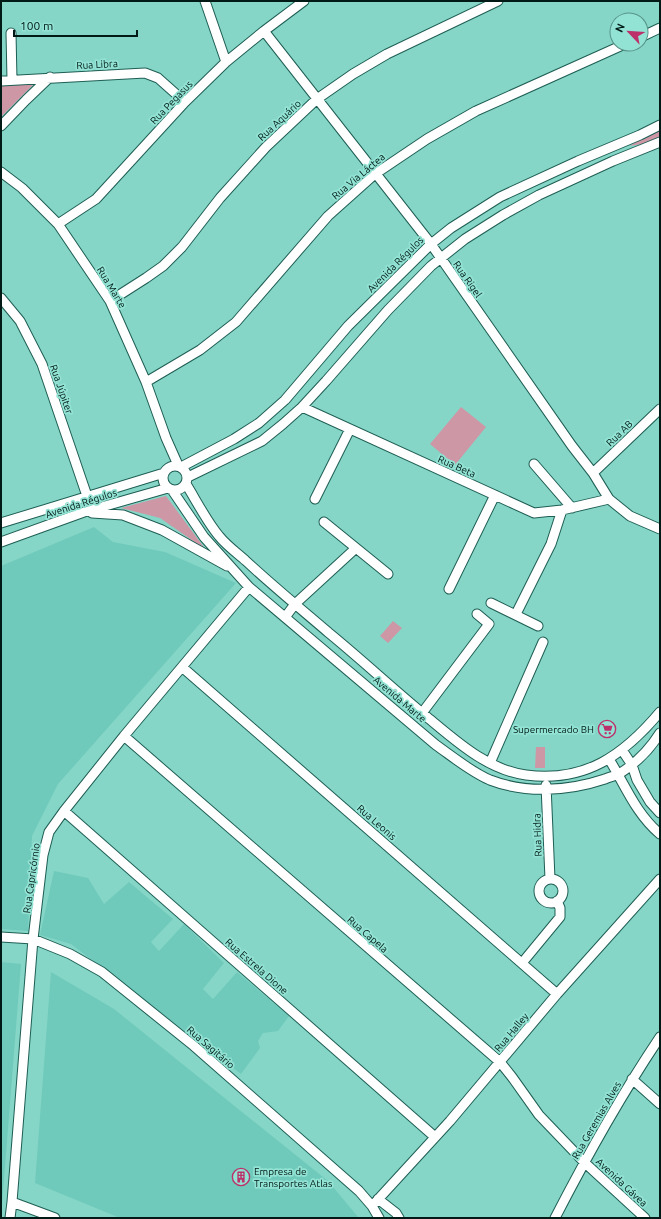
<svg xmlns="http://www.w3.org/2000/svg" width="661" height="1219" viewBox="0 0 661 1219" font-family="Ubuntu,sans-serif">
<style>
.built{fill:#6fcabb}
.green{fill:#ce97a6}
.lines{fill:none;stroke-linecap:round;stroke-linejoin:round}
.minor-casing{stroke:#1e5e54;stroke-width:11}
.minor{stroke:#fff;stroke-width:9}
.labels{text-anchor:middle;stroke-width:3.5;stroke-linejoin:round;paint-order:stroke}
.street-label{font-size:10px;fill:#011a16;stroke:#92e3d4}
.poi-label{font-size:10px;fill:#011a16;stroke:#92e3d4;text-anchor:end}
</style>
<rect width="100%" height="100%" fill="#85d6c7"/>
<!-- built -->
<path class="built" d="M 94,527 L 113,542 L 165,552 L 236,583 L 58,784 L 32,836 L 28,931 L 1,929 L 1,566 Z
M 54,871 L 88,878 L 104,904 L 129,882 L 173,919 L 151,942 L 159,951 L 184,924 L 224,963 L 203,989 L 213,999 L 237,972 L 289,1016 L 278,1031 L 263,1033 L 258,1041 L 260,1048 L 241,1074 L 71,944 L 40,935 Z
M 1,962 L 21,964 L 1,1217 Z
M 51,972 L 114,1009 L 328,1181 L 359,1218 L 120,1218 L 35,1183 Z"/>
<!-- green -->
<path class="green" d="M 34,84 L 1,117 L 1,86 Z
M 660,126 L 660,141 L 630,146 Z
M 461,407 L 486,427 L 455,465 L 430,444 Z
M 166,496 L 206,550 L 160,518 L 121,508 Z
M 393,621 L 402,628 L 388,643 L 380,636 Z
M 536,747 L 545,747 L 545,768 L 535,768 Z"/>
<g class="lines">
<defs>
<path id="minor" d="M 205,1 L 226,62
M 264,31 L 431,244 L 572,446 L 593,473 L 609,499 L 630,516 L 660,529
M 11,33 L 12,80
M 641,37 L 660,28
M 1,81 L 145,73 L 158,78 L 185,102
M 1,126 L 26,100 L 50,77
M 1,172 L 22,188 L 58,224 L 110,301 L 146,382 L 166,438 L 178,465
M 58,224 L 96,199 L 185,102 L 226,62 L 264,31 L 304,1
M 1,298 L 20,321 L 42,364 L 87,496
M 110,301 L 146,278 L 163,266 L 182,247 L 220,198 L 266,147 L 317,99 L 353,74 L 387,54 L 498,1
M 146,382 L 200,350 L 236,322 L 328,216 L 375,174 L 427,139 L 476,111 L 625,44
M 302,407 L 534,513 L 562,510 L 609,499
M 534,464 L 572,508
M163 478a12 12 0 1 1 24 0a12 12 0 1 1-24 0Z
M 181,467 L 234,439 L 259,423 L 285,400 L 348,326 L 431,244 L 451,228 L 500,197 L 578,161 L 640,135 L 660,125
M 593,473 L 660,409
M 188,477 L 262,441 L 283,424 L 302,407 L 326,381 L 388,310 L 431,266 L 465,239 L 503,215 L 539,195 L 613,161 L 660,142
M 186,484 C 196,500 207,522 219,536 C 226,545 237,553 246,561 C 273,586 301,609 329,633 C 362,660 393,689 427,717 C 455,740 487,770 526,775 C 585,783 624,755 660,712
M 172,490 L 204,537 L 249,587 L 436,745 C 453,757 471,772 490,780 C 526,794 569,791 605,779 C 609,777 615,776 619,774 C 635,764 650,749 660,733
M 315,499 L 350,429
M 92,513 L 123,515 L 162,530 L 227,566
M 324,522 L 388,574
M 1,523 L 164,473
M 1,542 L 84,512 L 168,488
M 449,589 L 495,495
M 491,603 L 538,626
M 516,614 L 551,544 L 562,510
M 286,616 L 295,604 L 356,548
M 182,667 L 557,994
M 422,713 L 489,624 L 477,614
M 124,736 L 500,1062 L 512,1077 L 539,1115 L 584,1162 L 645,1218
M 622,750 L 632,765 L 637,780 L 650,802 L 660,813
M 609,759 C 625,785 636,814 660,834
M 490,763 L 543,642
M 546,785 L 550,879
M 64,811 L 435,1137
M539 891a12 12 0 1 1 24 0a12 12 0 1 1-24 0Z
M 1,937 L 33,939 L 70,954 L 102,972 L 194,1046 L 359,1191 L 372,1206 L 379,1218
M 522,963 L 560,917 L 560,908 L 557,901
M 632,1079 L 660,1104
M 378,1199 L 396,1213 L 399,1218
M 12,1202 L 55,1218
M 372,1206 L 450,1121 L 557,994 L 660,879
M 10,1218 L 12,1202 L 33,939 L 43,855 L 49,832 L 64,811 L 124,736 L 249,587
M 555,1218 C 587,1156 621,1095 660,1037"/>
</defs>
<!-- minor casing -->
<use href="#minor" class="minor-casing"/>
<!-- minor -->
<use href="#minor" class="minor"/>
</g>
<!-- icons -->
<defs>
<symbol id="supermarket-ring" viewBox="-11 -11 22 22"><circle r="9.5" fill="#92e3d4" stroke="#bc3169" stroke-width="1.5"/><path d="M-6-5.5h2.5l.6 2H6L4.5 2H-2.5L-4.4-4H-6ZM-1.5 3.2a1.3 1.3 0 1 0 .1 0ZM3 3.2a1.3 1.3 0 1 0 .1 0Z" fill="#bc3169"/></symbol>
<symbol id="building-ring" viewBox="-11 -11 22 22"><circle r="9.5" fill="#92e3d4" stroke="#bc3169" stroke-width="1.5"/><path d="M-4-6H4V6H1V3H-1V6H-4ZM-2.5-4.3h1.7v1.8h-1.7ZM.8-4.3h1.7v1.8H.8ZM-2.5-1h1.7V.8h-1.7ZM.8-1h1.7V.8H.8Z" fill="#bc3169"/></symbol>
</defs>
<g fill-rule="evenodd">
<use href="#supermarket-ring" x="597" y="719" width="20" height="20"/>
<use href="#building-ring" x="231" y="1167" width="20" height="20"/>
</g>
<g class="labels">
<!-- street labels -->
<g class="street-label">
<text transform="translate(97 64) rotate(-3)" y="4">Rua Libra</text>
<text transform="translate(171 102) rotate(-46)" y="4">Rua Pegasus</text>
<text transform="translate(279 120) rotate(-43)" y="4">Rua Aquário</text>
<text transform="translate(358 176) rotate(-40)" y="4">Rua Via Láctea</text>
<text transform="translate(395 264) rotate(-45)" y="4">Avenida Régulos</text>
<text transform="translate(468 279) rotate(55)" y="4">Rua Rigel</text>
<text transform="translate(112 287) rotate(59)" y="4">Rua Marte</text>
<text transform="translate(62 389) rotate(71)" y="4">Rua Júpiter</text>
<text transform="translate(619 433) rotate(-44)" y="4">Rua AB</text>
<text transform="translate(457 466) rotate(24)" y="4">Rua Beta</text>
<text transform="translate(81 503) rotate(-18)" y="4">Avenida Régulos</text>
<text transform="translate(400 699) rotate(40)" y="4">Avenida Marte</text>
<text transform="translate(377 822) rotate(41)" y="4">Rua Leonis</text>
<text transform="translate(537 835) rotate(-92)" y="4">Rua Hidra</text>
<text transform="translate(31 878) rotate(-82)" y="4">Rua Capricórnio</text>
<text transform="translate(368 934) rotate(41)" y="4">Rua Capela</text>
<text transform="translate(257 966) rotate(41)" y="4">Rua Estrela Dione</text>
<text transform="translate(511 1032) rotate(-50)" y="4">Rua Halley</text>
<text transform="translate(211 1047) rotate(41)" y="4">Rua Sagitário</text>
<text transform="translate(596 1120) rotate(-60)" y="4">Rua Geremias Alves</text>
<text transform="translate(622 1182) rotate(43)" y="4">Avenida Gávea</text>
</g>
<!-- poi labels -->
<g class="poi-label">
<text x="594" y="733">Supermercado BH</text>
<text x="254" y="1175" text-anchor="start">Empresa de<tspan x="254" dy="12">Transportes Atlas</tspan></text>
</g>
</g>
<!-- border -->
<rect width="661" height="1219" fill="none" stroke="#011a16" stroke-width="4"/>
<!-- north arrow -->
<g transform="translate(629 32) rotate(295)"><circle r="19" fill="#92e3d4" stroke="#589388"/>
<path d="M0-3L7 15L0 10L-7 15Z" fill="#bc3169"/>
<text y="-6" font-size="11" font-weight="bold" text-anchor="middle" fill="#011a16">N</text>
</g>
<!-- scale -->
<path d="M14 30v6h123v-6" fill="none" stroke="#011a16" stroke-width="2"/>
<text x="20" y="30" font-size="12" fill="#011a16" stroke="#92e3d4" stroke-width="3" paint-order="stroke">100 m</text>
</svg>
